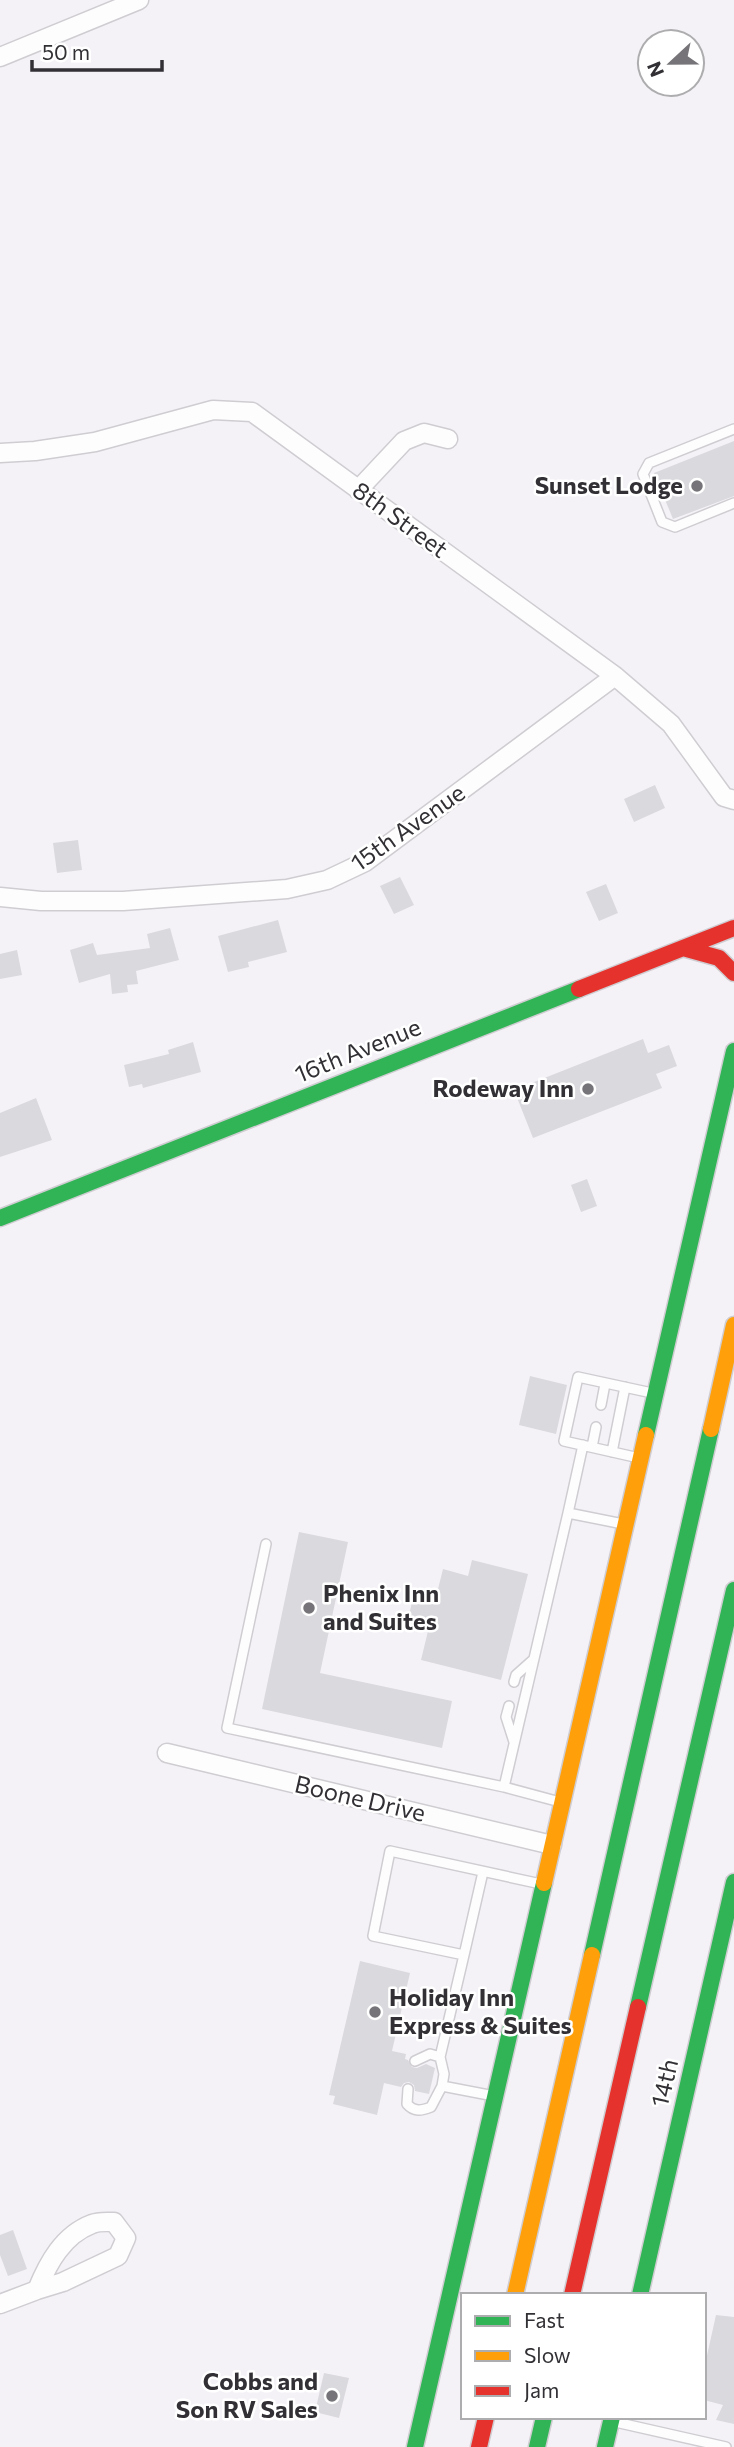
<svg xmlns="http://www.w3.org/2000/svg" width="734" height="2447" viewBox="0 0 734 2447" font-family="Commissioner,sans-serif">
<style>
.building{fill:#dad9dd}
.lines{fill:none;stroke-linecap:round;stroke-linejoin:round}
.lane-casing{stroke:#cfcdd1;stroke-width:12}
.street-casing{stroke:#cfcdd1;stroke-width:21}
.fast-casing{stroke:#cfcdd1;stroke-width:19}
.slow-casing{stroke:#cfcdd1;stroke-width:19}
.jam-casing{stroke:#cfcdd1;stroke-width:19}
.lane{stroke:#fefdfe;stroke-width:9}
.street{stroke:#fefdfe;stroke-width:18}
.fast{stroke:#30b455;stroke-width:16}
.slow{stroke:#ff9f0a;stroke-width:16}
.jam{stroke:#e5322d;stroke-width:16}
.poi-dot{fill:#767478;stroke:#fff;stroke-width:2.5}
.labels{text-anchor:middle;stroke-width:5;stroke-linejoin:round;paint-order:stroke}
.poi-label{font-size:24px;font-weight:bold;fill:#323034;stroke:#fff;text-anchor:end}
.street-label{font-size:24px;fill:#323034;stroke:#fff}
</style>
<rect width="100%" height="100%" fill="#f5f2f7"/>
<!-- building -->
<path class="building" d="M 734,441 L 734,496 L 673,519 L 654,473 Z
M 655,785 L 665,808 L 634,822 L 624,799 Z
M 78,840 L 82,870 L 57,873 L 53,843 Z
M 400,877 L 414,905 L 394,914 L 380,886 Z
M 606,884 L 618,913 L 599,921 L 586,892 Z
M 278,920 L 287,952 L 248,962 L 249,967 L 228,972 L 218,936 Z
M 170,928 L 179,960 L 136,971 L 138,984 L 127,985 L 128,992 L 112,994 L 110,974 L 79,983 L 70,950 L 93,943 L 97,955 L 150,948 L 147,934 Z
M 17,950 L 22,975 L 0,979 L 0,954 Z
M 643,1039 L 648,1053 L 669,1045 L 677,1066 L 656,1074 L 662,1088 L 533,1138 L 514,1090 Z
M 193,1042 L 201,1072 L 143,1088 L 142,1084 L 129,1087 L 124,1065 L 169,1054 L 168,1050 Z
M 36,1098 L 52,1140 L 0,1157 L 0,1113 Z
M 587,1179 L 597,1206 L 581,1212 L 571,1185 Z
M 530,1376 L 567,1385 L 556,1434 L 519,1425 Z
M 299,1532 L 348,1542 L 320,1673 L 452,1701 L 442,1748 L 262,1709 Z
M 472,1560 L 528,1574 L 501,1680 L 421,1660 L 428,1631 L 406,1626 L 414,1595 L 435,1601 L 443,1569 L 468,1576 Z
M 360,1961 L 410,1973 L 392,2051 L 406,2054 L 405,2059 L 408,2060 L 412,2067 L 417,2068 L 426,2064 L 435,2068 L 429,2094 L 415,2091 L 414,2085 L 409,2082 L 404,2083 L 401,2087 L 384,2083 L 377,2115 L 333,2104 L 335,2096 L 329,2095 Z
M 13,2230 L 27,2269 L 8,2276 L 0,2255 L 0,2235 Z
M 716,2315 L 734,2317 L 734,2424 L 716,2420 L 723,2405 L 704,2400 L 704,2369 Z
M 324,2373 L 349,2378 L 339,2418 L 315,2412 Z"/>
<g class="lines">
<defs>
<path id="lane" d="M 734,429 L 649,463 L 643,474 L 662,522 L 675,527 L 734,503
M 601,1405 L 605,1384
M 592,1447 L 596,1427
M 612,1452 L 625,1387
M 639,1458 L 564,1441 L 578,1377 L 652,1393
M 568,1513 L 583,1445
M 266,1544 L 227,1728 L 504,1787 L 568,1513 L 623,1524
M 514,1682 L 516,1675 L 534,1659
M 509,1706 L 506,1717 L 514,1742
M 504,1787 L 560,1802
M 464,1955 L 483,1872
M 415,2061 L 430,2054 L 440,2057
M 408,2089 L 407,2104 C 414,2112 421,2111 431,2107 L 442,2086
M 494,2096 L 442,2086 L 444,2074 L 440,2057 L 464,1955 L 373,1936 L 390,1851 L 541,1884
M 611,2421 L 726,2447"/>
<path id="street" d="M 0,57 L 139,0
M 0,453 L 35,451 L 95,442 L 213,410 L 252,412 L 615,676 L 671,724 L 724,797 L 734,800
M 358,490 L 404,441 L 424,433 L 448,439
M 0,897 L 41,901 L 123,901 L 287,889 L 327,880 L 365,862 L 615,676
M 167,1753 L 552,1845
M 114,2222 L 126,2238 L 118,2256 L 63,2282 L 37,2290 C 48,2263 63,2235 92,2224 C 99,2221 108,2222 114,2222 Z
M 0,2304 L 37,2290"/>
<path id="fast" d="M 0,1218 L 579,989
M 646,1435 L 734,1051
M 592,1955 L 711,1429
M 638,2007 L 734,1590
M 640,2295 L 734,1882
M 415,2447 L 544,1883
M 537,2447 L 544,2417
M 605,2447 L 612,2417"/>
<path id="slow" d="M 711,1429 L 734,1325
M 544,1883 L 646,1435
M 515,2295 L 592,1955"/>
<path id="jam" d="M 683,948 L 719,958 L 734,973
M 579,989 L 734,928
M 572,2295 L 638,2007
M 479,2447 L 486,2417"/>
</defs>
<!-- lane casing -->
<use href="#lane" class="lane-casing"/>
<!-- street casing -->
<use href="#street" class="street-casing"/>
<!-- fast casing -->
<use href="#fast" class="fast-casing"/>
<!-- slow casing -->
<use href="#slow" class="slow-casing"/>
<!-- jam casing -->
<use href="#jam" class="jam-casing"/>
<!-- lane -->
<use href="#lane" class="lane"/>
<!-- street -->
<use href="#street" class="street"/>
<!-- fast -->
<use href="#fast" class="fast"/>
<!-- slow -->
<use href="#slow" class="slow"/>
<!-- jam -->
<use href="#jam" class="jam"/>
</g>
<!-- markers -->
<g class="poi-dot">
<circle cx="697" cy="486" r="7"/>
<circle cx="588" cy="1089" r="7"/>
<circle cx="309" cy="1608" r="7"/>
<circle cx="375" cy="2012" r="7"/>
<circle cx="332" cy="2396" r="7"/>
</g>
<g class="labels">
<!-- poi labels -->
<g class="poi-label">
<text x="683" y="494">Sunset Lodge</text>
<text x="574" y="1097">Rodeway Inn</text>
<text x="323" y="1602" text-anchor="start">Phenix Inn<tspan x="323" dy="28">and Suites</tspan></text>
<text x="389" y="2006" text-anchor="start">Holiday Inn<tspan x="389" dy="28">Express &amp; Suites</tspan></text>
<text x="318" y="2390">Cobbs and<tspan x="318" dy="28">Son RV Sales</tspan></text>
</g>
<!-- street labels -->
<g class="street-label">
<text transform="translate(400 520) rotate(36)" y="8">8th Street</text>
<text transform="translate(408 828) rotate(-35)" y="8">15th Avenue</text>
<text transform="translate(358 1051) rotate(-22)" y="8">16th Avenue</text>
<text transform="translate(360 1799) rotate(13)" y="8">Boone Drive</text>
<text transform="translate(665 2083) rotate(-77)" y="8">14th</text>
</g>
</g>
<!-- legend -->
<rect x="461" y="2293" width="245" height="126" fill="#ffffff" stroke="#adacae" stroke-width="2"/>
<rect x="475" y="2316" width="35" height="10" fill="#30b455" stroke="#adacae" stroke-width="2"/>
<text x="524" y="2328" font-size="21" fill="#323034">Fast</text>
<rect x="475" y="2351" width="35" height="10" fill="#ff9f0a" stroke="#adacae" stroke-width="2"/>
<text x="524" y="2363" font-size="21" fill="#323034">Slow</text>
<rect x="475" y="2386" width="35" height="10" fill="#e5322d" stroke="#adacae" stroke-width="2"/>
<text x="524" y="2398" font-size="21" fill="#323034">Jam</text>
<!-- north arrow -->
<g transform="translate(671 63) rotate(248)"><circle r="33" fill="#ffffff" stroke="#adacae" stroke-width="2"/>
<path d="M0-5L12 26L0 18L-12 26Z" fill="#767478"/>
<text y="-10" font-size="19" font-weight="bold" text-anchor="middle" fill="#323034">N</text>
</g>
<!-- scale -->
<path d="M32 60v10h130v-10" fill="none" stroke="#323034" stroke-width="3.5"/>
<text x="42" y="60" font-size="21" fill="#323034" stroke="#ffffff" stroke-width="5" paint-order="stroke">50 m</text>
</svg>
